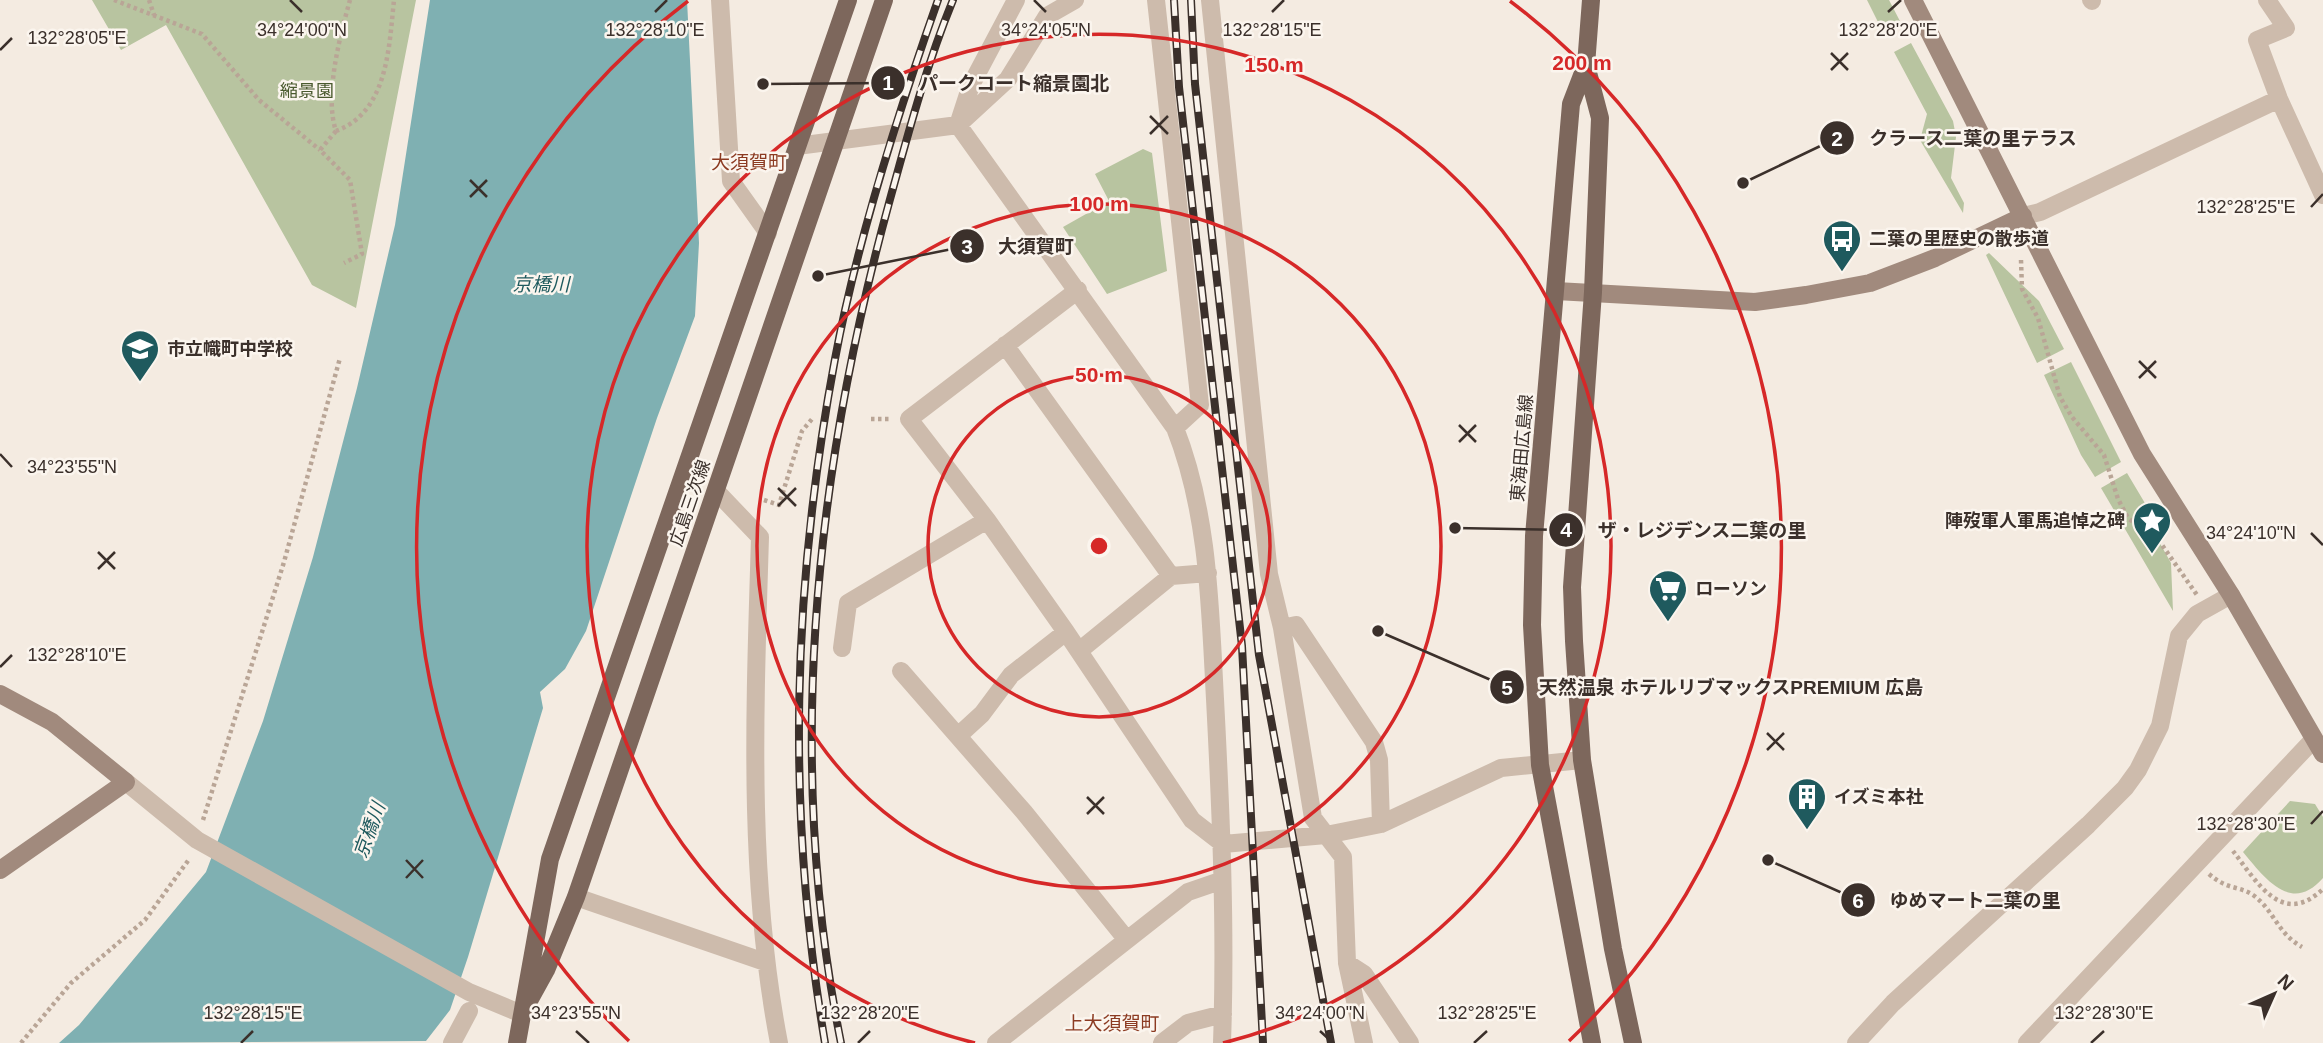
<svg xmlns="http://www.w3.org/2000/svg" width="2323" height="1043" viewBox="0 0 2323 1043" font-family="Helvetica,'Noto Sans JP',sans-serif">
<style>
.green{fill:#b8c4a0}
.water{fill:#7fb0b2}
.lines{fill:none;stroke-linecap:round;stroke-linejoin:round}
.path{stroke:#b9a596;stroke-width:4.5;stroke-dasharray:3.5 3.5;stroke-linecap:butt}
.street{stroke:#cdbbac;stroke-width:18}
.secondary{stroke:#a18a7d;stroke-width:18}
.primary{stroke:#7d675c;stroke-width:18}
.rail-casing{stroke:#3b302b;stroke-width:8}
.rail{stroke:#fbf5ee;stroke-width:5;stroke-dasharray:16;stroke-linecap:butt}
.ticks{fill:none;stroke:#3b302b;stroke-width:2.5}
.ring{fill:none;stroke:#d62828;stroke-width:3.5}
.labels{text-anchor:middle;stroke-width:5;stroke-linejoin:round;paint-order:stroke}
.park-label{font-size:18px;fill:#4a5a2e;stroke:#fbf5ee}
.poi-label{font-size:18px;font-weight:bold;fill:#3b302b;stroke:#fbf5ee;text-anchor:start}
.street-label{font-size:18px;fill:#3b302b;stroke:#fbf5ee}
.neighbourhood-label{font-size:19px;fill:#8c3b22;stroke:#fbf5ee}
.water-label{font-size:19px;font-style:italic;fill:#1f5a5e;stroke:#fbf5ee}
.ticks-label{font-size:18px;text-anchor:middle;fill:#3b302b;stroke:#fbf5ee;stroke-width:5;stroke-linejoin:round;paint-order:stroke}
.centre{fill:#d62828;stroke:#fbf5ee;stroke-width:3.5}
.ring-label{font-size:21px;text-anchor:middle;font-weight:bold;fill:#d62828;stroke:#fbf5ee;stroke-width:5;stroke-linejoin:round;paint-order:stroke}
.leader{fill:none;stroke:#3b302b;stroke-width:2.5}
.callout-dot{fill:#3b302b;stroke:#fbf5ee;stroke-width:2.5}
.mark-label{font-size:21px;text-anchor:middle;font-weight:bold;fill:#fff}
.callout-label{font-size:19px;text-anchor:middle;font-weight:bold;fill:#3b302b;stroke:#fbf5ee;stroke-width:5;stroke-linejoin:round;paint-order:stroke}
</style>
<rect width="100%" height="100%" fill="#f4ebe1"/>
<!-- green -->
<path class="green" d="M 92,0 L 416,0 L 356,308 L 312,285 L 166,25 L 121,50 Z
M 1867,0 L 1889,0 L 1902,25 L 1884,34 Z
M 1911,43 L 1953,121 L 1956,137 L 1951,178 L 1964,203 L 1963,213 L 1920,140 L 1927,114 L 1894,52 Z
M 1143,149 L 1152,153 L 1167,271 L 1107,294 L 1063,227 L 1109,201 L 1095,174 Z
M 1989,253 L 2039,301 L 2064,349 L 2037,363 L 1986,255 Z
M 2071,362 L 2121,462 L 2095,477 L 2081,455 L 2044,375 Z
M 2127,473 L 2155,520 L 2157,538 L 2171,563 L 2173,611 L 2101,488 Z
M 2290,801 L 2315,804 L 2323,817 L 2323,878 C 2291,915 2264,877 2243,852 Z"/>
<!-- water -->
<path class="water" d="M 430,0 L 687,0 L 699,243 L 695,316 L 657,418 L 586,631 L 565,669 L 540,692 L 543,708 L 468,957 L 450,1010 L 426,1041 L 59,1043 L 79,1025 L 206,872 L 263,721 L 313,557 L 357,388 L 395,225 Z"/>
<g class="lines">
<!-- path -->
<path class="path" d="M 114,0 L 202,34 L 259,100 L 320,150
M 149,0 L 154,15
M 350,0 C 340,36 324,96 336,131 C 388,112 389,47 394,0
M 336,131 L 320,150 L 350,180 L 362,254 L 344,263
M 2021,260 L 2022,289 L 2038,318 L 2060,397 L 2072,417 L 2104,455 L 2118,499 L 2128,518 L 2162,545 L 2197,595
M 871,419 L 891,419
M 764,500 L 779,505 L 802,431 L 812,419
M 203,820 L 284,562 L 340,358
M 2233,851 C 2257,882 2282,928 2323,889
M 2209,874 C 2227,890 2240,886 2253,895 C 2274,910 2277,933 2302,947
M 21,1043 L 71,983 L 145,920 L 190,858"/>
<!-- street -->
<path class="street" d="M 720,0 L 731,181 L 768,233
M 1016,0 L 971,85 L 958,125 L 1175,428 C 1209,514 1210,608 1215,699 C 1221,813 1226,928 1222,1043
M 1156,0 L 1200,405 L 1175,428
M 1210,0 L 1269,574 L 1282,628 L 1313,818 L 1343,857 L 1347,963 L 1364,1043
M 2091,0 L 2092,1
M 2267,0 L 2286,28 L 2257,40 L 2279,99 L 2323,195
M 797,146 L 958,125 L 1008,79 L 1047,16 L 1075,0
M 2023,216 L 2040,212 L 2279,99
M 1078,290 L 909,419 L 987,520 L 1066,632 L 1192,820 L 1223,844 L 1326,835 L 1381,824 L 1501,768 L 1582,760
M 1005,345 L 1171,576
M 716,491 L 760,537 C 755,705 747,877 779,1043
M 1282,628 L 1296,625 L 1374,742 L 1379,760 L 1381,824
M 842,648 L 848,603 L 987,520
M 1079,651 L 1171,576 L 1208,573
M 901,671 L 1024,812 L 1127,940
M 958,736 L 982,714 L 1011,675 L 1066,632
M 126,782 L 197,840 L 469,992 L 522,1014
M 576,897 L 765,962
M 1347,963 L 1364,974 L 1410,1043
M 452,1043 L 469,1011
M 996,1043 L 1188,892 L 1220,881
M 1162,1043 L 1188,1023 L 1223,1014
M 1856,1043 L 1893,1003 L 2088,825 L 2125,788 L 2138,770 L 2160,726 L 2179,636 L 2197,614 L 2231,595
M 2027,1043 L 2314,739"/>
<!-- secondary -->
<path class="secondary" d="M 1913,0 L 2142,454 L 2231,595 L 2323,754
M 1556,291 L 1755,302 L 1806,295 L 1870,283 L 1935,258 L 2023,216
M 0,694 L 52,722 L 126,782 L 0,870"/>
<!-- primary -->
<path class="primary" d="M 1591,0 L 1586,65 L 1571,104 L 1534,536 L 1532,625 L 1540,765 L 1592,1043
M 1586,65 L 1600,118 L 1593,292 L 1572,587 L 1574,641 L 1582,760 L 1613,949 L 1633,1043
M 530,999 L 546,970 L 576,897 L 884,0
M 517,1043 L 550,859 L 848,0"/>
<defs>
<path id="rail" d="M 1174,0 L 1179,87 L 1242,646 L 1263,1043
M 1191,0 L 1195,84 L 1259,655 L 1331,1043
M 825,1043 C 786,811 792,589 835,359 C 857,241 898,113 938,0
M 841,1043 C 785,763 814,477 889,203 C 908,134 926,66 953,0"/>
</defs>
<!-- rail casing -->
<use href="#rail" class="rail-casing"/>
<!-- rail -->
<use href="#rail" class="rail"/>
</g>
<!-- ticks -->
<path class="ticks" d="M 290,0 L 302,12M 1034,0 L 1046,12M 655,12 L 667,0M 1272,12 L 1284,0M 1888,12 L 1901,0M 0,50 L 12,38M 1831,53 L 1848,70M 1831,70 L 1848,53M 1150,116 L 1168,134M 1150,134 L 1168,116M 470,180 L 487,197M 470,197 L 487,180M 2311,207 L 2323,194M 2139,361 L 2156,378M 2139,378 L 2156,361M 1459,425 L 1476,442M 1459,442 L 1476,425M 0,454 L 12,467M 778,488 L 796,506M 778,506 L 796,488M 2311,533 L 2323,545M 98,552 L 115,569M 98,569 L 115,552M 0,667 L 12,655M 1767,733 L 1784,750M 1767,750 L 1784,733M 1087,797 L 1104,814M 1087,814 L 1104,797M 2311,824 L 2323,811M 406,860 L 423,878M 406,878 L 423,860M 576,1031 L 589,1043M 1320,1031 L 1333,1043M 241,1043 L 253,1031M 858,1043 L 870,1031M 1474,1043 L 1487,1031M 2091,1043 L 2104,1031"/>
<!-- distance rings -->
<g class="ring">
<circle cx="1099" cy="546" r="171"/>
<circle cx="1099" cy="546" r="342"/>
<path d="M975 1043A512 512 0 1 1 1223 1043"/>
<path d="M629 1041A683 683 0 0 1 688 1M1510 1A683 683 0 0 1 1569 1041"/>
</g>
<!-- icons -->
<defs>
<symbol id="bus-pin" viewBox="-11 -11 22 30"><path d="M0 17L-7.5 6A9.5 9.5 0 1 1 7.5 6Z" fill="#1f5a5e" stroke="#fbf5ee"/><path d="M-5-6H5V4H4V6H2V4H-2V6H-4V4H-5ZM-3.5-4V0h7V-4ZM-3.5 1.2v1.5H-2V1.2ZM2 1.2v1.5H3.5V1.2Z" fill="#fff"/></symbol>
<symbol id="school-pin" viewBox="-11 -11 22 30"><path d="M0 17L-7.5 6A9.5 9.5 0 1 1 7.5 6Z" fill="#1f5a5e" stroke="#fbf5ee"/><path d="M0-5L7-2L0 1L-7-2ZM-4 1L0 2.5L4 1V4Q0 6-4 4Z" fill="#fff"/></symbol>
<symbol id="sight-pin" viewBox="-11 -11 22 30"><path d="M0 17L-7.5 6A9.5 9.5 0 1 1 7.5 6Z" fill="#1f5a5e" stroke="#fbf5ee"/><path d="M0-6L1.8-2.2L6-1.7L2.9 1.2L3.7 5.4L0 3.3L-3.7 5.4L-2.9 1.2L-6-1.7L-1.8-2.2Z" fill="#fff"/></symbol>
<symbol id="supermarket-pin" viewBox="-11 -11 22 30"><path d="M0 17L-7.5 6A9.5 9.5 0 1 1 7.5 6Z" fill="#1f5a5e" stroke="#fbf5ee"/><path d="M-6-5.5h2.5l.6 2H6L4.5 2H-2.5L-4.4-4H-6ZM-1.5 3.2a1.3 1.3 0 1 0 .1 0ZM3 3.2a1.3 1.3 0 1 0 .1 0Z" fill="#fff"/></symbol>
<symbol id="building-pin" viewBox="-11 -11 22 30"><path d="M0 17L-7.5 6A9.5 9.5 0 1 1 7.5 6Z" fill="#1f5a5e" stroke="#fbf5ee"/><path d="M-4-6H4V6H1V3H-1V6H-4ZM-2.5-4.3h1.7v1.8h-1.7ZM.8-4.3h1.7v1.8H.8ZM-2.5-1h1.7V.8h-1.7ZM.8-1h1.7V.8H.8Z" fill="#fff"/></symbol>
</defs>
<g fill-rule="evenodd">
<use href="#bus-pin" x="1820" y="217" width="44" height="60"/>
<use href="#school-pin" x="118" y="327" width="44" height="60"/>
<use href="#sight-pin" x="2130" y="499" width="44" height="60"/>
<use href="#supermarket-pin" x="1646" y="567" width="44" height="60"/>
<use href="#building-pin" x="1785" y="775" width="44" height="60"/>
</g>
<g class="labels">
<!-- park labels -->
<g class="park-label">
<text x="307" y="97">縮景園</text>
</g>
<!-- poi labels -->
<g class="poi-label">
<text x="1869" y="245">二葉の里歴史の散歩道</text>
<text x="167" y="355">市立幟町中学校</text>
<text x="2125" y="527" text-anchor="end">陣歿軍人軍馬追悼之碑</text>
<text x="1695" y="595">ローソン</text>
<text x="1834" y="803">イズミ本社</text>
</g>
<!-- street labels -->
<g class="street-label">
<text transform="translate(1522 448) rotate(-85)" y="6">東海田広島線</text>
<text transform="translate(690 503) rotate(-71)" y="6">広島三次線</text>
</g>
<!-- neighbourhood labels -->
<g class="neighbourhood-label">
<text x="749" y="169">大須賀町</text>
<text x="1112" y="1030">上大須賀町</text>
</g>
<!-- water labels -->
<g class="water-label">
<text x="541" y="291">京橋川</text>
<text transform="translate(369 830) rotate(-70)" y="7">京橋川</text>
</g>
</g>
<g class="ticks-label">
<text x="302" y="36">34°24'00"N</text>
<text x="655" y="36">132°28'10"E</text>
<text x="1046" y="36">34°24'05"N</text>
<text x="1272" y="36">132°28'15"E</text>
<text x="1888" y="36">132°28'20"E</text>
<text x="77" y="44">132°28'05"E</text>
<text x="2246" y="213">132°28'25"E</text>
<text x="72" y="473">34°23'55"N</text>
<text x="2251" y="539">34°24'10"N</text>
<text x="77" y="661">132°28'10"E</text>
<text x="2246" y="830">132°28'30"E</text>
<text x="253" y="1019">132°28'15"E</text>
<text x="576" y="1019">34°23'55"N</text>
<text x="870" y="1019">132°28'20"E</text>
<text x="1487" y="1019">132°28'25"E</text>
<text x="1320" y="1019">34°24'00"N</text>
<text x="2104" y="1019">132°28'30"E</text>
</g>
<circle cx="1099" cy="546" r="10" class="centre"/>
<g class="ring-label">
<text x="1582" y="70">200 m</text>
<text x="1274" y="72">150 m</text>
<text x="1099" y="211">100 m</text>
<text x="1099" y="382">50 m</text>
</g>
<!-- callouts -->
<path class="leader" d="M763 84L888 83M1743 183L1837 138M818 276L967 246M1455 528L1566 530M1378 631L1507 687M1768 860L1858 900"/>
<g class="callout-dot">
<circle cx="763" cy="84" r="7"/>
<circle cx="1743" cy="183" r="7"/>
<circle cx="818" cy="276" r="7"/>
<circle cx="1455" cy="528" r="7"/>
<circle cx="1378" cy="631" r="7"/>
<circle cx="1768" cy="860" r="7"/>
<circle cx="888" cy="83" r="18"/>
<circle cx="1837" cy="138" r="18"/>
<circle cx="967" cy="246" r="18"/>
<circle cx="1566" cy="530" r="18"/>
<circle cx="1507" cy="687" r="18"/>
<circle cx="1858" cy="900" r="18"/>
</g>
<g class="mark-label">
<text x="888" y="90">1</text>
<text x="1837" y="146">2</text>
<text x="967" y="254">3</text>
<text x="1566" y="537">4</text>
<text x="1507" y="695">5</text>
<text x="1858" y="908">6</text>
</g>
<g class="callout-label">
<text x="1014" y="90">パークコート縮景園北</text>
<text x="1973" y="145">クラース二葉の里テラス</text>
<text x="1036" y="253">大須賀町</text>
<text x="1702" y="537">ザ・レジデンス二葉の里</text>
<text x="1731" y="694">天然温泉 ホテルリブマックスPREMIUM 広島</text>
<text x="1975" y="907">ゆめマート二葉の里</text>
</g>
<!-- north arrow -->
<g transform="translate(2274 994) rotate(45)" stroke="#fbf5ee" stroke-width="5" paint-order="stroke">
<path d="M0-5L12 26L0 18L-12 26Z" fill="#3b302b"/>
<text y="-10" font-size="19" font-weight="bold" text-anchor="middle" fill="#3b302b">N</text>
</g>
</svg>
